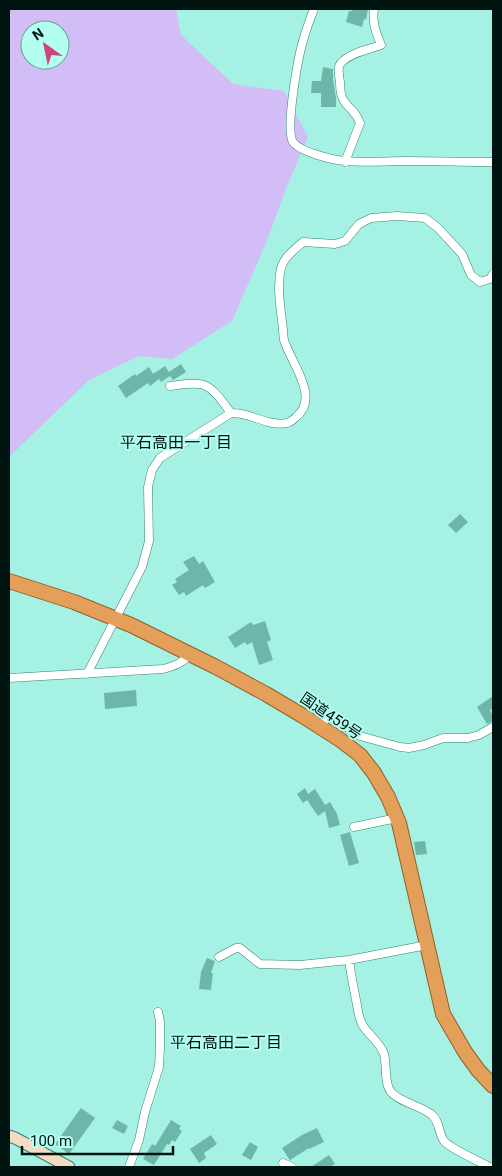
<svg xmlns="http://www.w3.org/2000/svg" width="502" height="1176" viewBox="0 0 502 1176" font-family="Roboto,'Noto Sans JP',sans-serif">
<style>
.green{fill:#d2bdf6;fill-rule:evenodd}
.building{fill:#6cb7aa}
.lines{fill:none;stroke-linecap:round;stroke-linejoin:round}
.minor-casing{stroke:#358276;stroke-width:9}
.secondary-casing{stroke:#358276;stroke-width:13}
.trunk-casing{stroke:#906026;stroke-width:16}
.minor{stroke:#fff;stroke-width:8}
.secondary{stroke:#f5dbc1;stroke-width:11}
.trunk{stroke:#e4a05a;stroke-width:14}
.labels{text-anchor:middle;stroke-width:4;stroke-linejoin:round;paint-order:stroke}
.street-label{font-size:15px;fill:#001512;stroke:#b2fff0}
.neighbourhood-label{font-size:16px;fill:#001512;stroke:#b2fff0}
</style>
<rect width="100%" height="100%" fill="#a5f1e3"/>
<!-- green -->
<path class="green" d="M 9,9 L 176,9 L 181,35 L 233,84 L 284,91 L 308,137 L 287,186 L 266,243 L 232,321 L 172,359 L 139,356 L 89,380 L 10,456 L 9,456 ZM 30,30 L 60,30 L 60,60 L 30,60 Z"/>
<!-- building -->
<path class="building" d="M 353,9 L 368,9 L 366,20 L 364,19 L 362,27 L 346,22 L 349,11 L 352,11 Z
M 323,67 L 333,69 L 333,79 L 336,98 L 336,107 L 321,107 L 321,93 L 311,93 L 312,81 L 321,81 Z
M 181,364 L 186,372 L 173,380 L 170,376 L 161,382 L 159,379 L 150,386 L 148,383 L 126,398 L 118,386 L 135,374 L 136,376 L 149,367 L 153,374 L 165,366 L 169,372 Z
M 460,514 L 468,522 L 456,533 L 448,525 Z
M 194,556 L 199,564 L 203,561 L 215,582 L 205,588 L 203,585 L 186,596 L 184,592 L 179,595 L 172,585 L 177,582 L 175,579 L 189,570 L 183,562 Z
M 265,621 L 271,640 L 267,642 L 273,660 L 259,665 L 252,642 L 247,645 L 245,642 L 235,648 L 228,637 L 251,622 L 253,625 Z
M 136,690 L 137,706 L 105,709 L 104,693 Z
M 493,696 L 493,708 L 490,710 L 493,716 L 493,721 L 487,724 L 477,707 Z
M 305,788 L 308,794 L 315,789 L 325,805 L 330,802 L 337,814 L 340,825 L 329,828 L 325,811 L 318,816 L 307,800 L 303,803 L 297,794 Z
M 350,832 L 359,863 L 349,866 L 340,835 Z
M 425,841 L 427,854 L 416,855 L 414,842 Z
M 207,958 L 215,961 L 211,973 L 213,973 L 211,990 L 199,989 L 201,972 Z
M 81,1108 L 95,1118 L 69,1154 L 55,1144 Z
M 117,1120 L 128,1126 L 124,1134 L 112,1128 Z
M 171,1120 L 181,1126 L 179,1129 L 182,1131 L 175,1142 L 172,1140 L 169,1145 L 167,1144 L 154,1165 L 143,1159 L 152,1144 L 155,1146 Z
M 317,1128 L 324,1142 L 309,1149 L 309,1148 L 290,1160 L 289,1159 L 282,1148 L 302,1135 Z
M 211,1135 L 217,1144 L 204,1153 L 206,1158 L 199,1163 L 190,1149 Z
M 250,1142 L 258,1147 L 251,1160 L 242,1155 Z
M 329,1155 L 335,1164 L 330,1167 L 311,1167 Z"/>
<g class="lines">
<defs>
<path id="minor" d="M 314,9 C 310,19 306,30 303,41 C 298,58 285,129 293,142 C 300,152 333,160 345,161 C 364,163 387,161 406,161 C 435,161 464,162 493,162
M 345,162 L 360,123 C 355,110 350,110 344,101 C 340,95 340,88 340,82 C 339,76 337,67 341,63 C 349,53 370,49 381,45 C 376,32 372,23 374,9
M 170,386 C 179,385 189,383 199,384 C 213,385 223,403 231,413
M 87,674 L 142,567 L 149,541 L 148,487 L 152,470 L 160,458 L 231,413 C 251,412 267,427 287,423 C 291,422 293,420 296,417 C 321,398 290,361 284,340 C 283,334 283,327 282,321 C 280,304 277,285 281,268 C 284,257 295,249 303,242 L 335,244 L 345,241 L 359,224 L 371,218 L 397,216 L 425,218 L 438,228 L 462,254 L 471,275 L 480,282 L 490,279 L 493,274
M 9,678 L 163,669 C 174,666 183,663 190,654
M 319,726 L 327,718 L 333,718 L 360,736 L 400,747 L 409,748 L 424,745 L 443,738 L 468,738 L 479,735 L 493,727
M 354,827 L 397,818
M 219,957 L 236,948 L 240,948 L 260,964 L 300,965 L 349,960 L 427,945
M 349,960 C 351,975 354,990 357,1005 C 358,1012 359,1018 362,1024 C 368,1035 380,1042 384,1054 C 387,1065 384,1084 391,1092 C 398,1101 420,1106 431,1114 C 440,1121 438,1132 444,1141 C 451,1149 480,1162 490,1167
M 283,1163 L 292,1167
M 129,1167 L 139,1140 L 145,1112 L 159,1067 L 160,1048 L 160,1021 L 158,1012"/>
<path id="secondary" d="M 9,1136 L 15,1138 L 69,1167"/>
<path id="trunk" d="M 9,581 L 74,602 L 131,625 L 216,667 L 266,694 L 303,716 L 339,739 L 360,755 L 374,773 L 388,797 L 399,823 L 443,1014 L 465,1052 L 478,1070 L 493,1086"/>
</defs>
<!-- minor casing -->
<use href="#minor" class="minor-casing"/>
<!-- secondary casing -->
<use href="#secondary" class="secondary-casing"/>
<!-- trunk casing -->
<use href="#trunk" class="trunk-casing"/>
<!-- minor -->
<use href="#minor" class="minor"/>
<!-- secondary -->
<use href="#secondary" class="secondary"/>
<!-- trunk -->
<use href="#trunk" class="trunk"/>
</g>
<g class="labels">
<!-- street labels -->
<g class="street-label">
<text transform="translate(331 716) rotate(34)" y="5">国道459号</text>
</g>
<!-- neighbourhood labels -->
<g class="neighbourhood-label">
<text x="176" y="448">平石高田一丁目</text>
<text x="226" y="1048">平石高田二丁目</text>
</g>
</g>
<!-- border -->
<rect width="502" height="1176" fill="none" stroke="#001512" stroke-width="20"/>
<!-- north arrow -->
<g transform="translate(45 45) rotate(327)"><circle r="24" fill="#b2fff0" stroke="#6ba197"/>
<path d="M0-4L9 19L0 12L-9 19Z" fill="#d04578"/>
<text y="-8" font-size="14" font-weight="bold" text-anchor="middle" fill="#001512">N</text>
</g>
<!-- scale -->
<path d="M22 1146v8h151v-8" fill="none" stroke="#001512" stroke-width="2.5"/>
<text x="30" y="1146" font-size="15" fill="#001512" stroke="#b2fff0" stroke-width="4" paint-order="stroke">100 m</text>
</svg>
